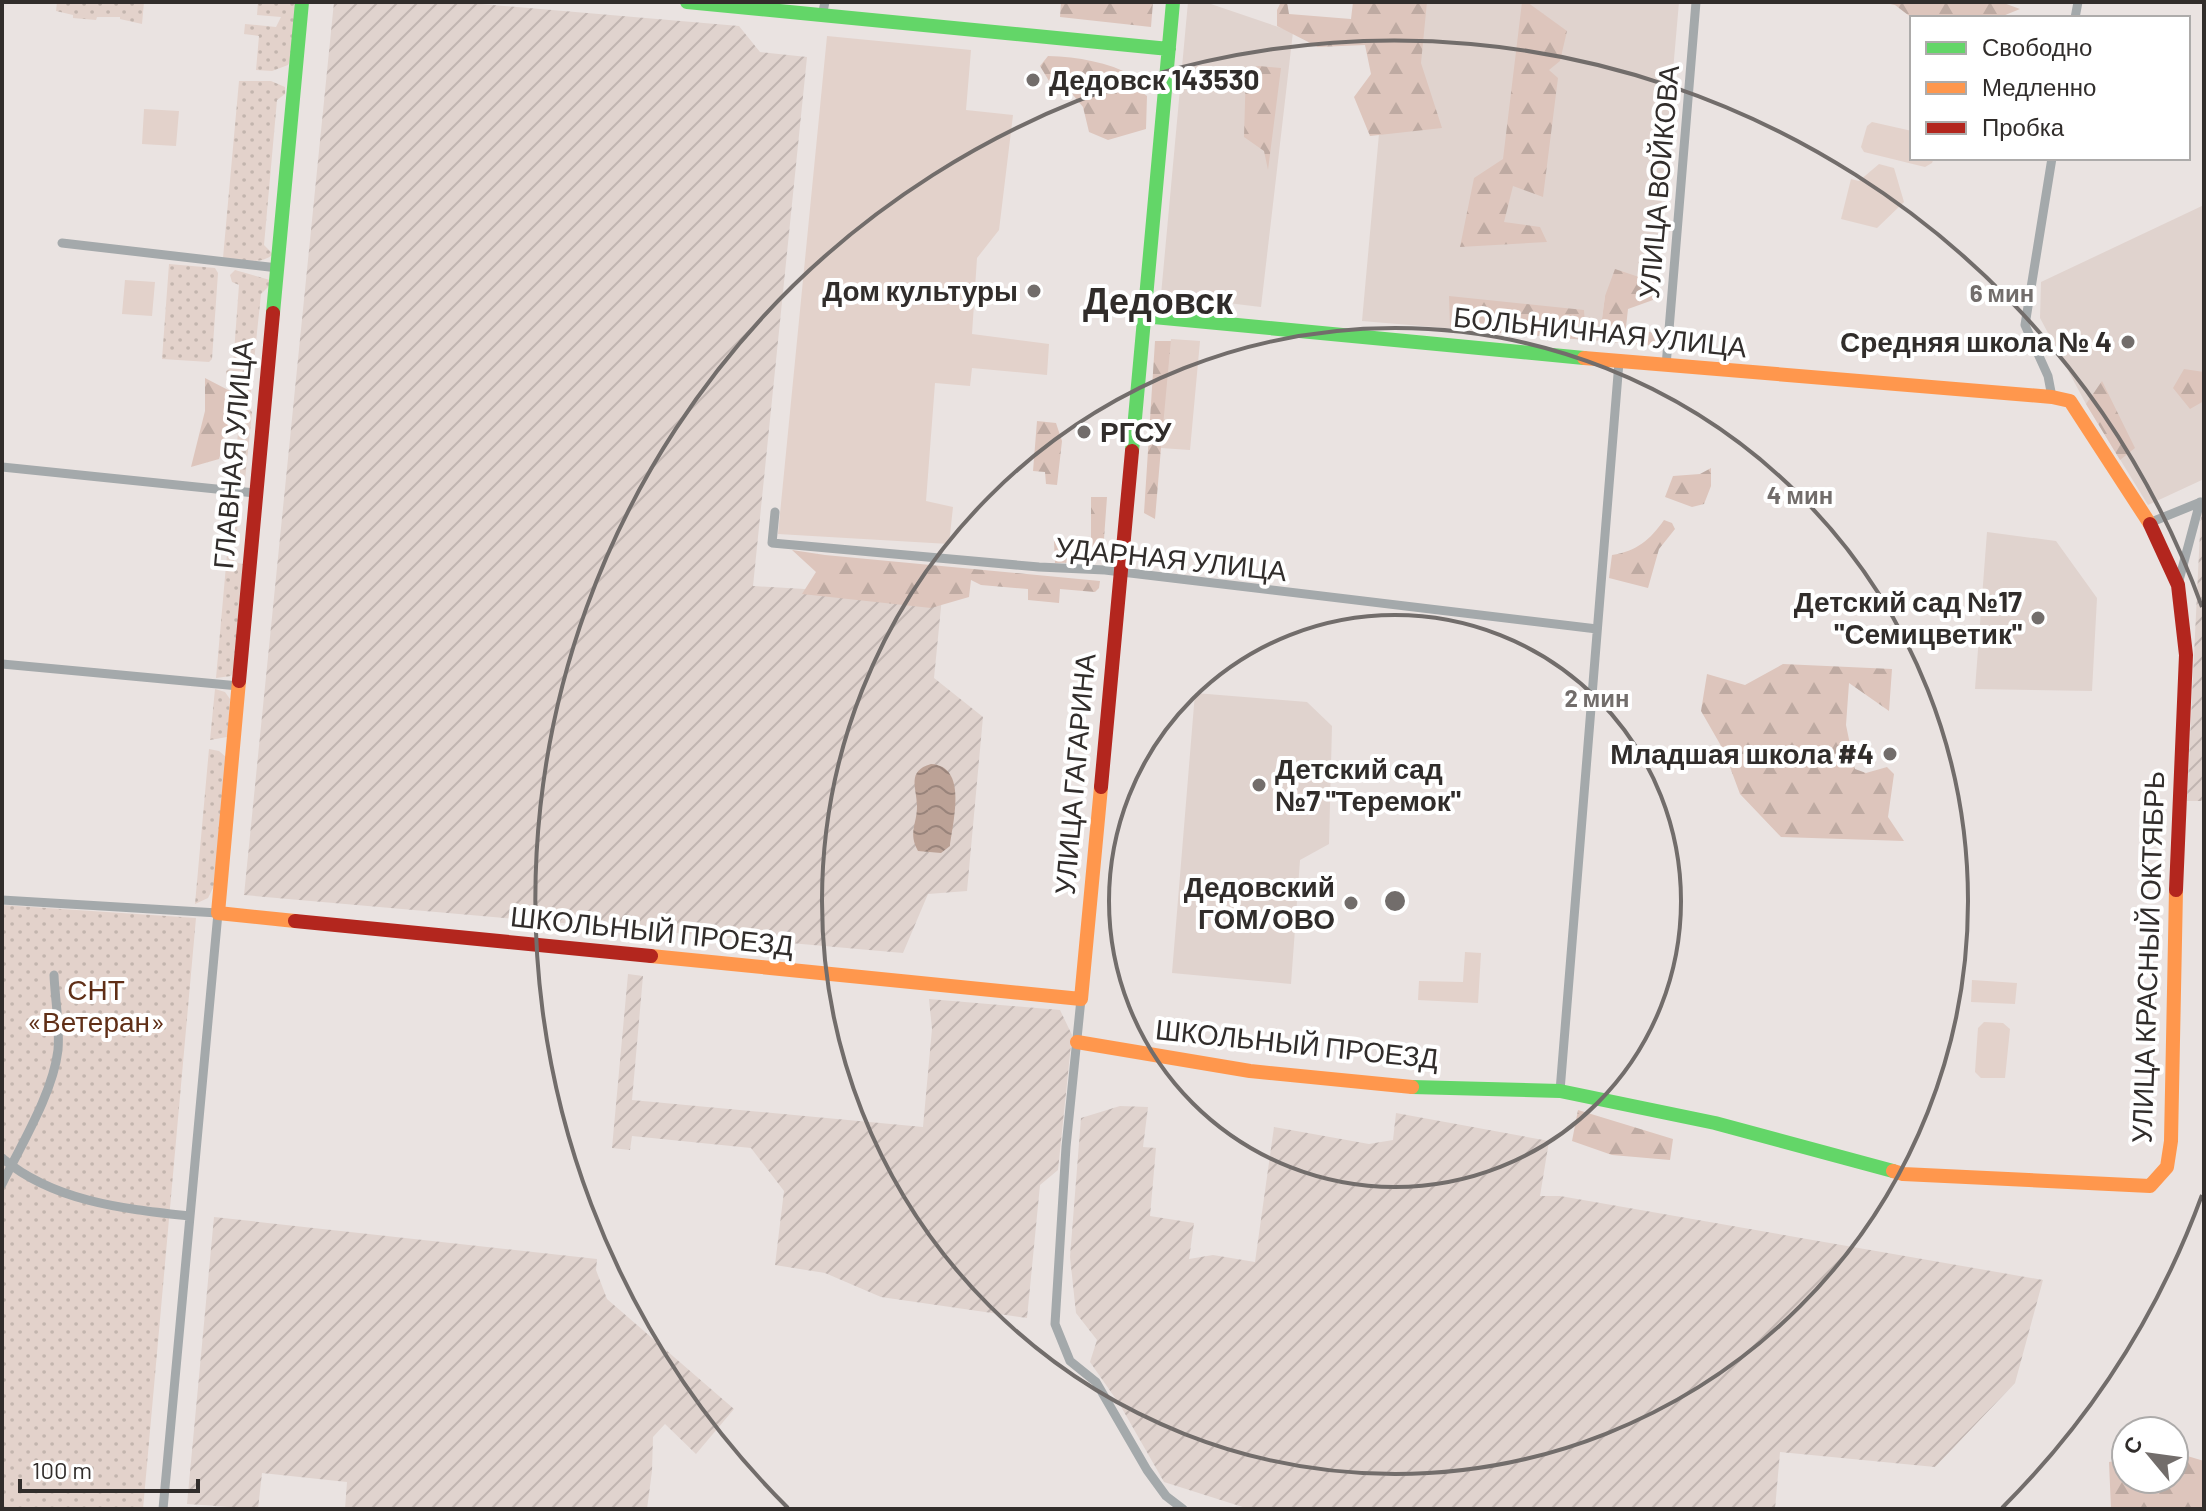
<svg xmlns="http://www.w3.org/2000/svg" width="2206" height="1511" viewBox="0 0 2206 1511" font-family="Barlow,sans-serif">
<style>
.built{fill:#e0d3ce}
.industrial{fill:url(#industrial-furrows)}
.grass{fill:url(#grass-dots)}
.forest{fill:url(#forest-firs)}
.park{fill:#e3d2cb}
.water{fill:url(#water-waves)}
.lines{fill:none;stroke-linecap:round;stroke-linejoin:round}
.street{stroke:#a4a9ab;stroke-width:9}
.fast{stroke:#63d668;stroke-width:14}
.slow{stroke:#ff974d;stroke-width:14}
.jam{stroke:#b3261e;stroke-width:14}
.ring{fill:none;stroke:#726d6b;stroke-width:4}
.poi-dot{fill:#726d6b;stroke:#fff;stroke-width:3}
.labels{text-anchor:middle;stroke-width:8;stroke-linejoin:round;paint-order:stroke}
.poi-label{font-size:28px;font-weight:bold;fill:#312d2b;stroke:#fff;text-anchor:end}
.street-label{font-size:28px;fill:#312d2b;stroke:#fff}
.park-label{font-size:28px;fill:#602f17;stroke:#fff}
.district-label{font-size:36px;font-weight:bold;fill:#312d2b;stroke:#fff}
.centre{fill:#726d6b;stroke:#fff;stroke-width:4}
.ring-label{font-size:24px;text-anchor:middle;font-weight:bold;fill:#726d6b;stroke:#fff;stroke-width:8;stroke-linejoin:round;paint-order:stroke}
</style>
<defs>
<pattern id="industrial-furrows" width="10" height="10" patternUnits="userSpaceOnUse" patternTransform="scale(2)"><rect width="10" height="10" fill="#e0d3ce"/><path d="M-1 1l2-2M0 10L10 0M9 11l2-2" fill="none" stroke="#c1b5b1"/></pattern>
<pattern id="grass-dots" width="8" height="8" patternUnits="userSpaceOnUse" patternTransform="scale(2)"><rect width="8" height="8" fill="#e3d2cb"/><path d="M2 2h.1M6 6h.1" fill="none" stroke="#c3b5ae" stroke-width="1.8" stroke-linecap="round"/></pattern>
<pattern id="forest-firs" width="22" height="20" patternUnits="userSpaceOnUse" patternTransform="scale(2)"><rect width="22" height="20" fill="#ddc5bc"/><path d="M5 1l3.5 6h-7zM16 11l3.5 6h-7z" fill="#beaaa2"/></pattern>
<pattern id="water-waves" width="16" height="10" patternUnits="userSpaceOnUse" patternTransform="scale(2)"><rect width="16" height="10" fill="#bca296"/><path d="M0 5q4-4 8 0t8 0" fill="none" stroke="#99847b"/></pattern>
</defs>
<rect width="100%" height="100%" fill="#eae3e1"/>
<!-- built -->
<path class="built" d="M 1188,2 L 1205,2 L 1293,32 L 1261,307 L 1161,295 Z
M 1391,2 L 1679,2 L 1653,300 L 1605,296 L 1599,341 L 1362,321 Z
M 2204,205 L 2204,479 L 2148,505 L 2086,404 L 2040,318 L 2041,282 Z
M 1987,532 L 2056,541 L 2097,598 L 2092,691 L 1975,689 Z
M 1195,693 L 1307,702 L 1332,726 L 1329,844 L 1300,860 L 1291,984 L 1172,973 Z"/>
<!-- industrial -->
<path class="industrial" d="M 334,2 L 458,2 L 739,26 L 760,52 L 807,57 L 753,586 L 942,597 L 934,678 L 983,717 L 967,891 L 928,894 L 903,953 L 244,895 Z
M 2201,511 L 2204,511 L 2204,801 L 2187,801 Z
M 628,974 L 643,976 L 632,1100 L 923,1127 L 932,1029 L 929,999 L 1060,1010 L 1072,1035 L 1058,1170 L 1040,1185 L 1027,1318 L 881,1297 L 825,1273 L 775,1265 L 784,1191 L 751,1148 L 632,1136 L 630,1150 L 612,1148 Z
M 1120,1106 L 1148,1107 L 1143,1147 L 1156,1148 L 1150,1216 L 1194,1223 L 1189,1259 L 1213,1255 L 1255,1262 L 1274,1127 L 1369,1144 L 1393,1140 L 1396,1113 L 1549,1141 L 1540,1196 L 1560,1196 L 2043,1280 L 2015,1383 L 1935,1467 L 1780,1452 L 1775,1509 L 1249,1509 L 1164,1482 L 1120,1405 L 1090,1362 L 1097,1340 L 1076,1313 L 1070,1257 L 1081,1118 Z
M 214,1217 L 597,1259 L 596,1270 L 607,1299 L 734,1409 L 696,1454 L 665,1424 L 653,1437 L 652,1471 L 647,1509 L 345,1509 L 347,1482 L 262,1473 L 258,1509 L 187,1504 Z"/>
<!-- grass -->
<path class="grass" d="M 57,2 L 144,2 L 142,24 L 120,19 L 120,17 L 97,17 L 96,20 L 73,18 L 73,15 L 56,11 Z
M 258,2 L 296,2 L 290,61 L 288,65 L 272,71 L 256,70 L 259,36 L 244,34 L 245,24 L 276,27 L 281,17 L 257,15 Z
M 239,81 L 271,81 L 285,87 L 285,94 L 277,100 L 264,245 L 273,254 C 261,266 239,259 223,258 Z
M 169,264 L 215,268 L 218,273 L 212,359 L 209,362 L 162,359 Z
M 235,270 L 270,280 L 269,286 L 261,294 L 249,409 L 252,412 L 245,480 L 241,485 L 233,486 L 243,379 L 227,378 L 226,371 L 233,366 L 239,285 L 232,282 L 230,275 Z
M 232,498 L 240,501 L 234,562 L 243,564 L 234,670 L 231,676 L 216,678 Z
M 215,689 L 225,692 L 230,699 L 228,732 L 227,737 L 210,740 Z
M 209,749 L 219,751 L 226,757 L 214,886 L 208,898 L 195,904 Z
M 2,905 L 196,918 L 143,1509 L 2,1509 Z"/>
<!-- forest -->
<path class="forest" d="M 1061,2 L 1153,2 L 1151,27 L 1060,17 Z
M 1281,2 L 1287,2 L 1289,14 L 1351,19 L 1353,2 L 1427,2 L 1421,63 L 1442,128 L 1370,136 L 1354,97 L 1371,74 L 1365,45 L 1318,47 L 1277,26 L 1277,10 Z
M 1522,2 L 1527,2 L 1567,31 L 1560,61 L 1549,70 L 1558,78 L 1543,197 L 1513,186 L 1504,222 L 1540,227 L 1547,242 L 1460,247 L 1474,178 L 1503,159 Z
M 1881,2 L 2001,2 L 2020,9 L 1998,18 L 1912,18 L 1895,5 Z
M 1048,56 C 1079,57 1107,62 1134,76 L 1136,88 L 1147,96 L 1146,129 L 1108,140 L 1089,132 L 1083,107 L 1063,83 L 1049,81 L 1040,66 Z
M 1259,66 L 1281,68 L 1268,170 L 1264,151 L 1244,137 L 1246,68 Z
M 1615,269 L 1654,282 L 1653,300 L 1628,309 L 1626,327 L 1659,334 L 1658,346 L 1599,341 L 1605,296 Z
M 1449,296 L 1584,310 L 1586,340 L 1450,328 Z
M 1155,341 L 1197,341 L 1161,448 L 1155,519 L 1144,513 Z
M 2184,369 L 2204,372 L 2204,401 L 2190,409 L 2173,388 Z
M 205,378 L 232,392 L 229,427 L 219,459 L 191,467 L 205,411 Z
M 2102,381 L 2135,448 L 2120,460 L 2086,404 Z
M 1037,421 L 1056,423 L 1062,441 L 1057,485 L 1046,484 L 1045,472 L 1033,471 Z
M 1711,468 L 1711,486 L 1704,504 L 1692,507 L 1665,497 L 1673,476 L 1700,474 Z
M 1091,497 L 1107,497 L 1103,553 L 1096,562 L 1055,563 L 1054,541 L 1091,541 Z
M 1664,520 L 1672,523 L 1675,529 L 1659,549 L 1648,588 L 1609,578 L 1612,555 C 1637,551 1650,540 1664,520 Z
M 792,550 L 825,555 L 1100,581 L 1099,588 L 1095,592 L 1060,589 L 1059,603 L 1028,600 L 1028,589 L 981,585 L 971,580 L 969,597 L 931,608 L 802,594 L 816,572 Z
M 1783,664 L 1892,669 L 1889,711 L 1849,683 L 1846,725 L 1855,769 L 1866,773 L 1887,767 L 1894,774 L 1888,817 L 1904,841 L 1781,837 L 1740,794 L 1724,751 L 1701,711 L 1707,674 L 1745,685 Z
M 1578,1110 L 1673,1139 L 1670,1160 L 1612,1155 L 1572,1141 Z
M 2174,1452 L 2204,1461 L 2204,1509 L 2111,1509 L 2109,1462 L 2126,1459 L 2126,1479 L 2174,1479 Z"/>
<!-- park -->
<path class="park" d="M 827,36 L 971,50 L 966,110 L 1013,115 L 999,230 L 977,258 L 972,334 L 1049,344 L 1047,375 L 972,368 L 970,386 L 935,383 L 926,501 L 953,507 L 949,544 L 778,534 Z
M 144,109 L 179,111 L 176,146 L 142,144 Z
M 1872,122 L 1912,131 L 1912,158 L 1934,158 L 1932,163 L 1925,167 L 1864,152 L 1861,147 L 1867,126 Z
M 1879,164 L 1894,168 L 1904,202 L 1877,228 L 1841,219 L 1851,179 L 1859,181 Z
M 125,280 L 155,282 L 152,316 L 122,314 Z
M 1171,339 L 1200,341 L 1190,450 L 1161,448 Z
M 1465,952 L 1481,953 L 1478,1003 L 1418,1000 L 1419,981 L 1463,982 Z
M 1972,980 L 2017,983 L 2015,1004 L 1971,1002 Z
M 1984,1022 L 2003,1023 L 2010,1029 L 2005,1078 L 1981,1078 L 1975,1072 L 1978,1028 Z"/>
<!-- water -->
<path class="water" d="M 931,764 C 968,766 953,821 950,846 L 941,853 L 918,851 C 908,832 917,825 917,806 C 917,788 906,771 931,764 Z"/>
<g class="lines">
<!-- street -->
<path class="street" d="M 822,16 L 825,2
M 2075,18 L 2078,2
M 2052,158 L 2025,325 L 2048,376 L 2052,397
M 62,243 L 278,268
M 1666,366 L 1696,2
M 2,467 L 255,493
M 775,512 L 772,543 L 1039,567 L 1105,570 L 1597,629
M 2149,523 L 2201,502
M 2178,584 L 2200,502
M 2,664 L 239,686
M 2,900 L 218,913 L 163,1509
M 1081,999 L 1066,1147 L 1055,1324 L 1070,1361 L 1096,1382 L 1147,1470 L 1166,1496 L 1183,1509
M 1560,1091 L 1619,362
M 2,1158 C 54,1202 125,1209 189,1216
M 2,1184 C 21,1145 53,1093 58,1050 C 60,1026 55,999 54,975"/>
<!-- fast -->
<path class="fast" d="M 687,2 L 1169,49
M 273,313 L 302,2
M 1143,316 L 1584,358
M 1132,451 L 1173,2
M 1412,1087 L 1560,1091 L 1715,1123 L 1893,1171"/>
<!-- slow -->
<path class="slow" d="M 1584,358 L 2052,397 L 2070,401 L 2150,524
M 239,681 L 218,913 L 295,921
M 651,956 L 1081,999 L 1101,787
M 1077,1042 L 1250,1071 L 1412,1087
M 1893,1171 L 1903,1174 L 2150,1186 L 2167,1167 L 2171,1141 L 2176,890"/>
<!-- jam -->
<path class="jam" d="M 2150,524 L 2178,585 L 2186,655 L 2176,890
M 239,681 L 273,313
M 1101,787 L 1132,451
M 295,921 L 651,956"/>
</g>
<!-- distance rings -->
<g class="ring">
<circle cx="1395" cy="901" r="286"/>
<circle cx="1395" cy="901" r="573"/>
<path d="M2202 1195A859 859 0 0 1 2002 1508M788 1508A859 859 0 1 1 2202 607"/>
</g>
<!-- markers -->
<g class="poi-dot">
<circle cx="1033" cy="80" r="8"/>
<circle cx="1034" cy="291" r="8"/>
<circle cx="2128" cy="342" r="8"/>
<circle cx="1084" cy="432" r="8"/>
<circle cx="2038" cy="618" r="8"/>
<circle cx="1890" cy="754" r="8"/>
<circle cx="1259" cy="785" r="8"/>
<circle cx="1351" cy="903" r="8"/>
</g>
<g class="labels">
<!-- poi labels -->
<g class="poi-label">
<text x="1049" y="90" text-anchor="start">Дедовск 143530</text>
<text x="1018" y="301">Дом культуры</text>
<text x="2112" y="352">Средняя школа № 4</text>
<text x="1100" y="442" text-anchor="start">РГСУ</text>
<text x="2022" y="612">Детский сад №17<tspan x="2022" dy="32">"Семицветик"</tspan></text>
<text x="1874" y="764">Младшая школа #4</text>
<text x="1275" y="779" text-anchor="start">Детский сад<tspan x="1275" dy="32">№7 "Теремок"</tspan></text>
<text x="1335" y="897">Дедовский<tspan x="1335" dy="32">ГОМ/ОВО</tspan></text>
</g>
<!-- street labels -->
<g class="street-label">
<text transform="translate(1659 182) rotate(-85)" y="10">УЛИЦА ВОЙКОВА</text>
<text transform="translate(1600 332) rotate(6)" y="10">БОЛЬНИЧНАЯ УЛИЦА</text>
<text transform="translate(233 455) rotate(-85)" y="10">ГЛАВНАЯ УЛИЦА</text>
<text transform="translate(1171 559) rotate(6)" y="10">УДАРНАЯ УЛИЦА</text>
<text transform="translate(1075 774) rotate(-85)" y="10">УЛИЦА ГАГАРИНА</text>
<text transform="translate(652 931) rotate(6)" y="10">ШКОЛЬНЫЙ ПРОЕЗД</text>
<text transform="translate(2148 957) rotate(-88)" y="10">УЛИЦА КРАСНЫЙ ОКТЯБРЬ</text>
<text transform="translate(1297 1044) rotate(6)" y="10">ШКОЛЬНЫЙ ПРОЕЗД</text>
</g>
<!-- park labels -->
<g class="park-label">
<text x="96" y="1000">СНТ<tspan x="96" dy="32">«Ветеран»</tspan></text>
</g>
<!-- district labels -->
<g class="district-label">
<text x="1158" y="314">Дедовск</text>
</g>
</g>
<circle cx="1395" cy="901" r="12" class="centre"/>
<g class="ring-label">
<text x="2002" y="302">6 мин</text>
<text x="1800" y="504">4 мин</text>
<text x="1597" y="707">2 мин</text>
</g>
<!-- border -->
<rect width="2206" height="1511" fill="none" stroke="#312d2b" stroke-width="8"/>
<!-- legend -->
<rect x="1910" y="16" width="280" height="144" fill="#ffffff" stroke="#adabaa" stroke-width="2"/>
<rect x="1926" y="42" width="40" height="12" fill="#63d668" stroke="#adabaa" stroke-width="2"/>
<text x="1982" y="56" font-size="24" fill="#312d2b">Свободно</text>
<rect x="1926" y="82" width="40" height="12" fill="#ff974d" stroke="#adabaa" stroke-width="2"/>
<text x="1982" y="96" font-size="24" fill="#312d2b">Медленно</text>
<rect x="1926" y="122" width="40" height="12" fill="#b3261e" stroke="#adabaa" stroke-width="2"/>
<text x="1982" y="136" font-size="24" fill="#312d2b">Пробка</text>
<!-- north arrow -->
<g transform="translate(2150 1455) rotate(299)"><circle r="38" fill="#ffffff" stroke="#adabaa" stroke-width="2"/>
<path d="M0-6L14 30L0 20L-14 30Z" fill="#726d6b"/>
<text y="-12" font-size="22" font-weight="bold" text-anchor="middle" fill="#312d2b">С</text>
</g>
<!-- scale -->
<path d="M20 1479v12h178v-12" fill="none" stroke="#312d2b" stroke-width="4"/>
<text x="32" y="1479" font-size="24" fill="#312d2b" stroke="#ffffff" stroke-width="6" paint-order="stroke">100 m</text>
</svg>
